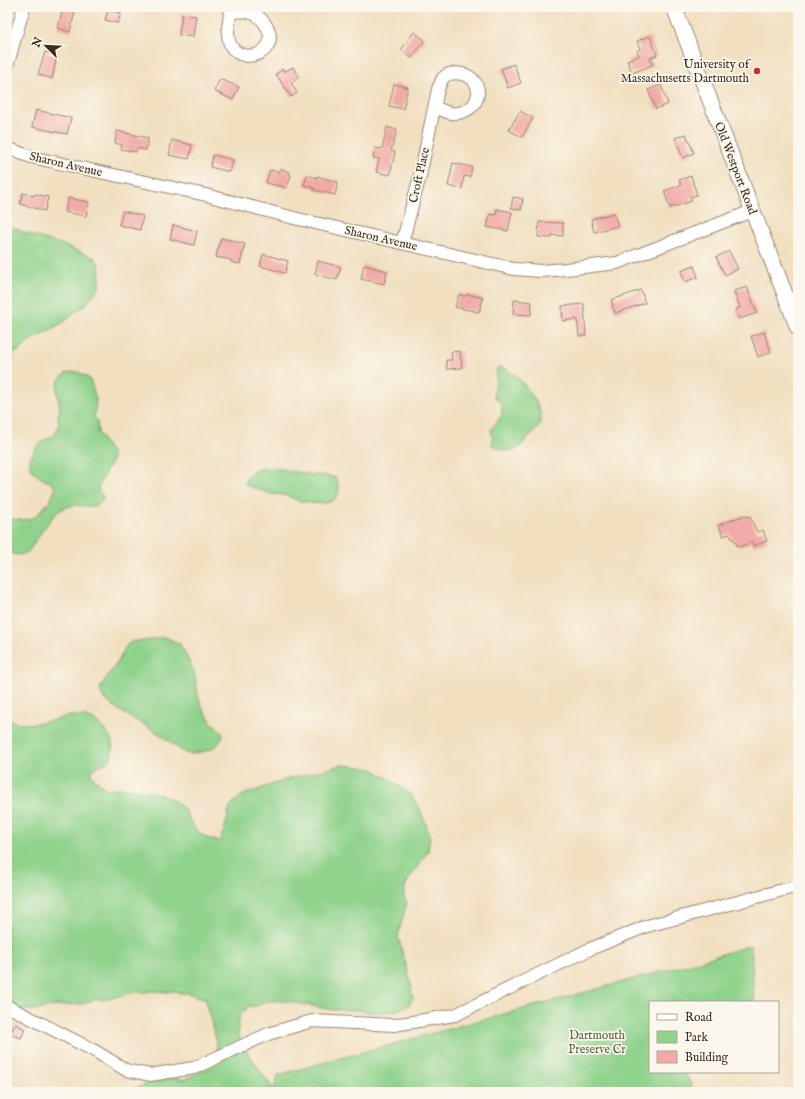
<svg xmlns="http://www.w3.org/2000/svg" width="805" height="1099" viewBox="0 0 805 1099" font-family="'IM FELL English',serif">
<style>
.green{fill:#8fd28b;stroke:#657e54}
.building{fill:#f1aaa7}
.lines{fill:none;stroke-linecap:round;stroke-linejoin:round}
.minor-casing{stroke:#96846f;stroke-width:14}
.major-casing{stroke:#96846f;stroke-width:17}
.minor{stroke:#fff;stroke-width:12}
.major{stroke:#fff;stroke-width:15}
.poi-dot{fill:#c8321e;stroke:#fbf7ec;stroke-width:1.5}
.labels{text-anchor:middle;stroke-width:3.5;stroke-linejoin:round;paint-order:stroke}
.poi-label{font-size:12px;fill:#3b2a1e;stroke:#fbf7ec;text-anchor:end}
.street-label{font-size:12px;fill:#3b2a1e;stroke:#fbf7ec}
.park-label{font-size:12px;fill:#545c3f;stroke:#fbf7ec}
</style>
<rect width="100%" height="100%" fill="#fbf7ec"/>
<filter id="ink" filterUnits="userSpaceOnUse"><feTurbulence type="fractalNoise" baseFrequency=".025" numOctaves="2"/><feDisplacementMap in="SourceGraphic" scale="8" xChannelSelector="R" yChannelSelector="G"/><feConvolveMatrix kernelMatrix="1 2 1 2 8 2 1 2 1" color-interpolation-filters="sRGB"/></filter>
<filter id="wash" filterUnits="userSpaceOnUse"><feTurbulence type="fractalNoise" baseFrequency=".012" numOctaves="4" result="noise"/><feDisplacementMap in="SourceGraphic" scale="16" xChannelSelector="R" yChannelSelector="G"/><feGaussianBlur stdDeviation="0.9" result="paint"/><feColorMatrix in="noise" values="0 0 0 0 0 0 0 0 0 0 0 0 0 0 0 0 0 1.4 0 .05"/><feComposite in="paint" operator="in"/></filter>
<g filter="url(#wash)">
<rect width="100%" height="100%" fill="#f1dfc0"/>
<!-- green -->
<path class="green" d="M 7,225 L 28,234 L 63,245 L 95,258 L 99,264 L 100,283 L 99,288 L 85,305 L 75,312 L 64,322 L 33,339 L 19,351 L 14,353 L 7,353 Z
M 500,367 C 503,368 508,370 511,372 C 522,380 543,406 541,420 C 539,429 535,431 529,436 C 525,440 523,445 518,448 C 510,453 500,450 492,445 L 493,439 L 491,430 C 497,419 505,419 501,403 C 490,395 495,394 496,383 C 497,379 496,374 496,370 Z
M 70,372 L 78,372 L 90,379 L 96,400 L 94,416 L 97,422 L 98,433 L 112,454 L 112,460 L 98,487 L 99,492 L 103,496 L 103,500 C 95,509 87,506 77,505 C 73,505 66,507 62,509 C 49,516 37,541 27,553 L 16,555 L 7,551 L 7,518 L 19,520 L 30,519 L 35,517 L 50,501 L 55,490 C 55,489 53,484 52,484 C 49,481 44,480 41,478 C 30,471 26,462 34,451 C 38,444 45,439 54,436 L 59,425 L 58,415 L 60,409 L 57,389 L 59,380 L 65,374 Z
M 275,468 L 313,475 C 321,474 328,476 336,478 L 339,487 C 339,490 338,495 336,497 C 329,507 311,503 301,501 L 299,501 L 285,495 L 271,494 L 246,485 L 245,482 C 251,467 261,469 275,468 Z
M 165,637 L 180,644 L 194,671 L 198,696 L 203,709 L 212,723 L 222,732 L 223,737 L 218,744 L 210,750 L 191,754 L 185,753 L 158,733 L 115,708 L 103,697 L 101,693 L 100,688 L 109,674 L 114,668 L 127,645 L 133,641 L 145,641 Z
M 70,716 L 87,717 L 94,720 L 96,723 L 101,725 L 111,739 L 113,748 L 110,759 L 105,763 L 93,769 L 91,774 L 94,779 L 106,789 C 128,786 167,791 183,808 C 186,811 187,815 189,819 C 197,833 204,839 220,841 L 228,817 L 228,811 L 233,803 L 243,795 L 285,780 L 341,765 L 354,766 L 372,769 L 388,778 L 410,794 L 419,807 L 430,835 L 428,851 L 407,882 L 404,891 L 404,898 L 407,902 L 399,931 L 398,937 L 400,942 L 400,944 L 412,987 L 411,991 L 413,997 L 409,1005 L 395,1011 L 381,1012 L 369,1012 L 358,1010 L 332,1010 L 288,1001 L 267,1001 L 257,1006 L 250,1006 L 240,1014 C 239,1020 237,1027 238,1033 C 241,1047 265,1077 274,1090 L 278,1075 L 697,962 L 751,945 L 754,1002 L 650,1002 L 650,1072 L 685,1072 L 694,1092 L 128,1092 L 145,1084 L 174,1078 L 184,1080 L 210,1067 L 217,1058 L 216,1040 L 206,1004 L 206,999 L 188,993 L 180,993 L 174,991 L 167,992 L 152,991 L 147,992 L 136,992 L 103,1000 L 96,999 L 82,1004 L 56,1006 L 36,1010 L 23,1010 L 7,1005 L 7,719 C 28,729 48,721 70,716 Z"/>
<g id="blocks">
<!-- building -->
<path class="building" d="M 63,8 L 75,11 L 70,32 L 58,28 Z
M 108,10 L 121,13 L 118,23 L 105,20 Z
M 182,14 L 196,16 L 193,37 L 179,35 Z
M 414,32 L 425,40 L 411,58 L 401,50 Z
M 650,36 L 657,55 L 650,58 L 653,65 L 632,73 L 627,60 L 639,56 L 637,51 L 640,49 L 637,41 Z
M 45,52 L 57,56 L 52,79 L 38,74 Z
M 514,64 L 521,83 L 508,88 L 501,69 Z
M 293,67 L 299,77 L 291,83 L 297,93 L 291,97 L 276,74 L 283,69 L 284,72 Z
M 220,79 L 239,87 L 233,100 L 214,91 Z
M 394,84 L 408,87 L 403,109 L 389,106 Z
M 661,85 L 668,104 L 656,109 L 648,90 Z
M 36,110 L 71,118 L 67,134 L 32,127 Z
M 520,111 L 533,118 L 522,137 L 509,130 Z
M 387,127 L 397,130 L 391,151 L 395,152 L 390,175 L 376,172 L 379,159 L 373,158 L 375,148 L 382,149 Z
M 117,131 L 148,138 L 146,150 L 137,148 L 136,152 L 121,149 L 122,145 L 115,143 Z
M 686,134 L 694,153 L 683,158 L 675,138 Z
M 172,140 L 192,145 L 189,159 L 169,155 Z
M 213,155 L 233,160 L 230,172 L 210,167 Z
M 453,163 L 472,167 L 470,177 L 464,176 L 462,189 L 448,186 Z
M 280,169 L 290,172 L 289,174 L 291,175 L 287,188 L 266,183 L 270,170 L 279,172 Z
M 307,175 L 317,178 L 317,176 L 338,182 L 335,195 L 314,190 L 314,188 L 304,185 Z
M 691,176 L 697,195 L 690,197 L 692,201 L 670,208 L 664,191 L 681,185 L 679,180 Z
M 23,193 L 34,196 L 35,194 L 48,197 L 45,211 L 20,204 Z
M 513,197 L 523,199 L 521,210 L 511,208 Z
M 68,198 L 89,202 L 86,216 L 65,212 Z
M 497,209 L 512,212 L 508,231 L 487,227 L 490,214 L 496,215 Z
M 123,211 L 143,216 L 140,230 L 119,225 Z
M 614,213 L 618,226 L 594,232 L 591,219 Z
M 539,222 L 563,223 L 563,236 L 552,235 L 552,238 L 538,237 Z
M 173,225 L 197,231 L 194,245 L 170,239 Z
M 221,238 L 245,244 L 240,264 L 231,262 L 231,260 L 216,257 Z
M 729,251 L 738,269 L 725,275 L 716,257 Z
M 263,254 L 288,261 L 285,273 L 260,266 Z
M 318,261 L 341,267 L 337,280 L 315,274 Z
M 364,265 L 387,271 L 384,284 L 361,279 Z
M 694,266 L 698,277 L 685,282 L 681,271 Z
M 747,287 L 757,313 L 739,319 L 736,309 L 740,308 L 734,291 Z
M 641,290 L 645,303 L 615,313 L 611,300 Z
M 459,294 L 466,296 L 467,294 L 483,298 L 479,312 L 455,307 Z
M 514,300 L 532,302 L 531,315 L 513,314 Z
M 584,304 L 586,336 L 579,336 L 577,319 L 563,321 L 562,306 Z
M 764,332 L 771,352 L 758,357 L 751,336 Z
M 460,351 L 462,368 L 447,369 L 446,360 L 452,360 L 451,352 Z
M 745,515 L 746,517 L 750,516 L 757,532 L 763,530 L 767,541 L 753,546 L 752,542 L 740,547 L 739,545 L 737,546 L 734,539 L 732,539 L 730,534 L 723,536 L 719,525 Z
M 15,1024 L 25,1029 L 21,1038 L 10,1034 Z"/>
</g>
</g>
<g filter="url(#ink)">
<use href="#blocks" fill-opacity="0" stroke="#96846f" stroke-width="1"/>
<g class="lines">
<defs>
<path id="minor" d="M 231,12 C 237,12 244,11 249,12 C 263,15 277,36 266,48 C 255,61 233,57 229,41 C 226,29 230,18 231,7
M 7,66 L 24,7
M 7,148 L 31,157 L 206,195 L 298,219 L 514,269 L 541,271 L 566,269 L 617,263 L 752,211
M 402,243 L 420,176 L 438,89 C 440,86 441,81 443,78 C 450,70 468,73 474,81 C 482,91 477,105 467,110 C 455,116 447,113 435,107
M 7,1006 L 95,1051 L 126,1070 L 150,1075 L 194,1068 L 268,1034 L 312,1021 L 394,1025 L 455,1015 L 590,949 L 647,926 L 798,886"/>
<path id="major" d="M 674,7 L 798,328"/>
</defs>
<!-- minor casing -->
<use href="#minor" class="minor-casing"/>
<!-- major casing -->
<use href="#major" class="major-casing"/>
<!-- minor -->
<use href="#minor" class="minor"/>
<!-- major -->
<use href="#major" class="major"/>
</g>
</g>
<!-- markers -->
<circle class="poi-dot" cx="757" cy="71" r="4"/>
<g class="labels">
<!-- poi labels -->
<g class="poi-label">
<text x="749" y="68">University of<tspan x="749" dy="14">Massachusetts Dartmouth</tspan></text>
</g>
<!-- street labels -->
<g class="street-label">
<text transform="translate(66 164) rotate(13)" y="4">Sharon Avenue</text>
<text transform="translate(736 168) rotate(69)" y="4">Old Westport Road</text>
<text transform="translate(419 175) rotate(-77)" y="4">Croft Place</text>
<text transform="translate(381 238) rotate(13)" y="4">Sharon Avenue</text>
</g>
<!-- park labels -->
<g class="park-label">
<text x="597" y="1039">Dartmouth<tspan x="597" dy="14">Preserve Cr</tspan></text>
</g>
</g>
<!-- margin -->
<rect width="805" height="1099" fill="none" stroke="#fbf7ec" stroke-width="24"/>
<!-- legend -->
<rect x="649" y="1001" width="130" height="72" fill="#fbf7ec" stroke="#aea59a"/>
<rect x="657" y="1014" width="20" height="6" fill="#ffffff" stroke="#aea59a"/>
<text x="685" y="1021" font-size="12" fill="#3b2a1e">Road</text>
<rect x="657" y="1031" width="20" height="12" fill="#8fd28b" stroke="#aea59a"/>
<text x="685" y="1041" font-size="12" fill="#3b2a1e">Park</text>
<rect x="657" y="1051" width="20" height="12" fill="#f1aaa7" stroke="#aea59a"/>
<text x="685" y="1061" font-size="12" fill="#3b2a1e">Building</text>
<!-- north arrow -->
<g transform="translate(46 46) rotate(294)" stroke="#fbf7ec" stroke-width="3" paint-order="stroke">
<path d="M0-3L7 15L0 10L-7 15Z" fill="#3b2a1e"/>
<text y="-6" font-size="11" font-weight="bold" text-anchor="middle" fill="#3b2a1e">N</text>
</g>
</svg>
